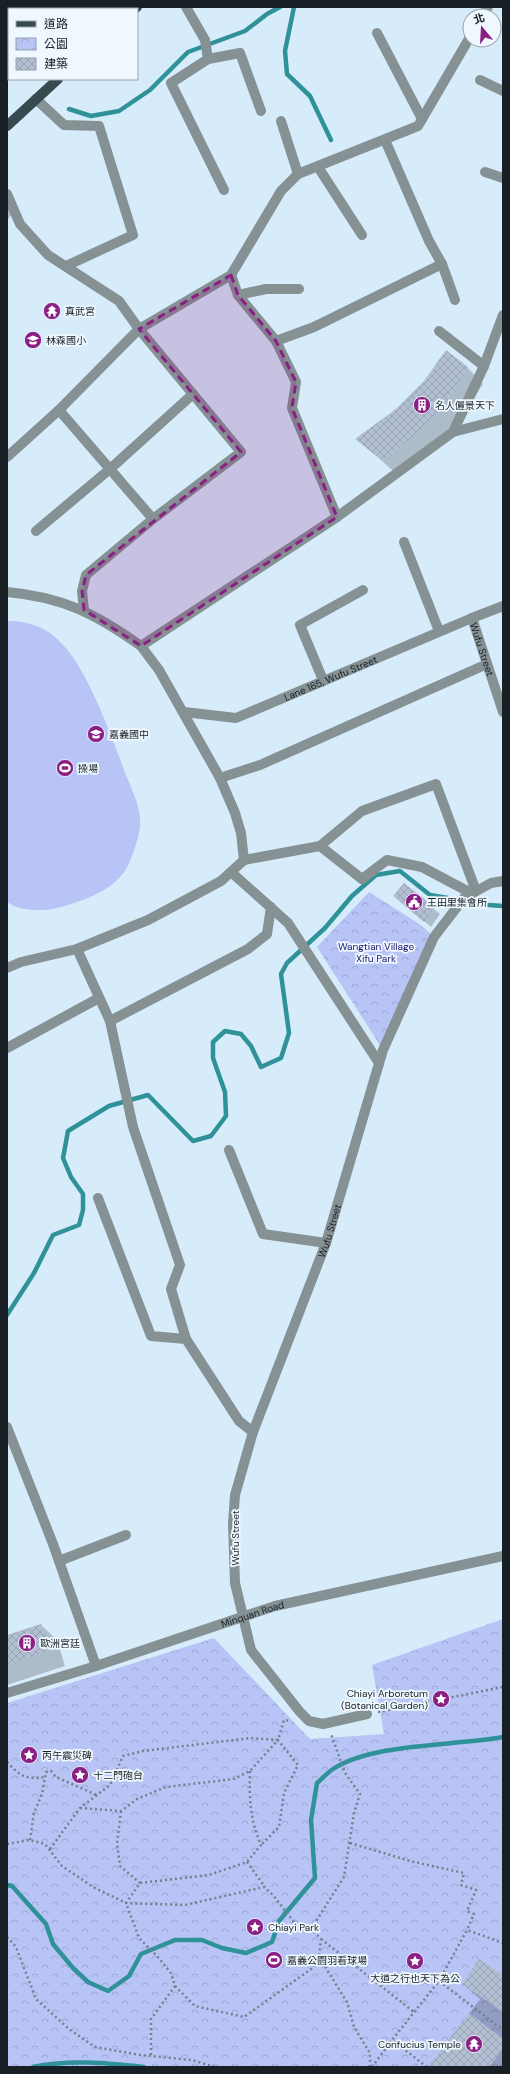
<svg xmlns="http://www.w3.org/2000/svg" width="510" height="2074" viewBox="0 0 510 2074" font-family="'DM Sans','Noto Sans TC',sans-serif">
<style>
.grass{fill:#b8c3f6}
.park{fill:url(#park-crowns)}
.shadow{fill:#0003}
.lines{fill:none;stroke-linecap:round;stroke-linejoin:round}
.stream{stroke:#309299;stroke-width:4.5}
.building{fill:url(#building-cross-hatch)}
.path{stroke:#73818b;stroke-width:2.5;stroke-dasharray:2 3;stroke-linecap:butt}
.minor{stroke:#869194;stroke-width:10}
.major{stroke:#374a50;stroke-width:10}
.rail-casing{stroke:#2f393f;stroke-width:4.5}
.rail{stroke:#eff8fe;stroke-width:3;stroke-dasharray:9;stroke-linecap:butt}
.marked{fill:#8a1f84;fill-opacity:0.2;stroke:#8a1f84;stroke-width:3;stroke-dasharray:8 5;stroke-linejoin:round}
.labels{text-anchor:middle;stroke-width:3.5;stroke-linejoin:round;paint-order:stroke}
.poi-label{font-size:10px;fill:#182025;stroke:#eff8fe;text-anchor:start}
.street-label{font-size:10px;fill:#182025;stroke:#eff8fe}
.park-label{font-size:10px;fill:#1d1870;stroke:#eff8fe}
</style>
<defs>
<pattern id="park-crowns" width="20" height="18" patternUnits="userSpaceOnUse"><rect width="20" height="18" fill="#b8c3f6"/><path d="M2 6a3 3 0 1 1 6 0M12 15a3 3 0 1 1 6 0" fill="none" stroke="#9da7d3"/></pattern>
<pattern id="building-cross-hatch" width="8" height="8" patternUnits="userSpaceOnUse"><rect width="8" height="8" fill="#b2bfd2"/><path d="M0 0l8 8M0 8l8-8" fill="none" stroke="#98a4b4"/></pattern>
</defs>
<rect width="100%" height="100%" fill="#d7ecfb"/>
<!-- grass -->
<path class="grass" d="M 7,621 C 20,621 33,623 45,630 C 58,637 70,652 78,665 C 97,697 111,735 124,770 C 130,786 139,802 140,819 C 141,832 135,849 130,861 C 120,886 95,896 71,904 C 53,911 24,914 7,902 Z"/>
<!-- park -->
<path class="park" d="M 369,892 L 421,925 L 434,937 L 383,1050 L 317,947 Z
M 503,1619 L 503,2067 L 7,2067 L 7,1703 L 214,1638 L 310,1739 L 384,1734 L 372,1665 Z"/>
<!-- shadow -->
<path class="shadow" d="M 7,207 L 13,214 L 7,220 Z
M 446,351 L 468,368 L 483,384 L 463,416 L 399,476 L 357,439 L 397,410 L 425,382 Z
M 404,885 L 440,914 L 431,927 L 400,901 Z
M 41,1625 L 57,1640 L 65,1666 L 7,1685 L 7,1636 Z
M 503,1977 L 503,2067 L 436,2067 L 432,2063 L 480,1999 L 463,1984 Z"/>
<g class="lines">
<!-- stream -->
<path class="stream" d="M 294,7 L 285,51 L 287,74 L 310,96 L 331,140
M 69,109 L 91,116 L 119,111 L 150,90 L 188,52 L 245,31 L 267,14 L 280,7
M 474,904 L 503,906
M 7,1315 L 34,1273 L 53,1235 L 79,1225 L 83,1210 L 83,1194 L 71,1177 L 63,1158 L 68,1131 L 109,1106 L 148,1095 L 193,1141 L 211,1136 L 226,1116 L 225,1092 L 213,1058 L 213,1042 L 225,1031 L 241,1034 L 251,1046 L 261,1067 L 281,1058 L 289,1033 L 281,974 L 287,963 L 325,928 L 352,896 L 376,875 L 400,871 L 430,895 L 448,898
M 7,1885 L 12,1886 L 46,1924 L 53,1944 L 73,1968 L 88,1982 L 108,1991 L 129,1976 L 141,1954 L 175,1940 L 202,1940 L 222,1948 L 246,1953 L 272,1942 L 279,1921 L 315,1878 L 311,1820 L 317,1783 C 322,1779 327,1773 333,1769 C 373,1743 454,1746 503,1737
M 33,2067 C 69,2059 107,2063 144,2067"/>
</g>
<!-- building -->
<path class="building" d="M 446,350 L 468,367 L 448,401 L 418,432 L 383,461 L 355,439 L 396,409 L 424,381 Z
M 404,883 L 435,907 L 424,922 L 393,896 Z
M 41,1624 L 50,1650 L 7,1665 L 7,1635 Z
M 479,1959 L 503,1975 L 503,2012 L 462,1984 Z
M 469,2013 L 503,2039 L 503,2049 L 489,2067 L 428,2067 Z"/>
<g class="lines">
<!-- path -->
<path class="path" d="M 378,1712 L 503,1687
M 7,1762 C 20,1776 26,1780 45,1777
M 250,1771 C 249,1798 250,1820 261,1845 L 247,1862 L 209,1875 L 140,1883 L 126,1903 L 139,1938 L 157,1956 L 171,1973 L 175,1986 L 195,2006 L 244,2017 L 314,1967 L 319,1957
M 80,1808 L 121,1811 L 137,1799 L 166,1787 L 234,1779 L 250,1771 L 278,1740 L 298,1765 L 284,1793 L 279,1827 L 261,1845
M 121,1811 L 117,1844 L 120,1866 L 140,1883
M 30,1840 L 34,1813 L 42,1794 L 46,1772 L 51,1771 L 56,1777 L 97,1795
M 350,1843 L 410,1861 L 464,1873 L 461,1885 L 476,1890 L 467,1911 L 474,1914 L 467,1930
M 7,1844 L 30,1840 L 45,1844 L 62,1866 L 93,1887 L 126,1903 L 185,1905 L 264,1887 L 273,1895 L 297,1926 L 311,1929 L 321,1939 L 319,1957 L 347,2002 L 354,2027 L 370,2053 L 370,2067
M 50,1849 L 80,1808 L 110,1785 L 123,1756 L 143,1751 L 251,1738 L 278,1740 L 284,1720 L 291,1721
M 247,1862 L 265,1887
M 311,1929 L 344,1877 L 354,1813 L 360,1794 L 345,1773 L 331,1734
M 7,1937 L 16,1947 L 36,1999 L 69,2029 L 95,2047 L 140,2055 L 192,2060 L 215,2067
M 321,1939 L 414,2012
M 439,1981 L 467,1930 L 503,1943
M 151,2055 L 151,2019 L 175,1986
M 372,2067 L 392,2040
M 427,2067 L 392,2040 L 439,1981 L 503,2030
M 500,2067 L 503,2063"/>
<!-- minor -->
<g class="minor">
<path d="M 186,7 L 205,40 L 208,59 L 171,83 L 224,190"/>
<path d="M 482,16 L 488,7"/>
<path d="M 377,33 L 422,119"/>
<path d="M 208,59 L 240,53 L 261,111"/>
<path d="M 480,80 L 503,91"/>
<path d="M 36,99 L 64,125 L 99,126 L 133,235 L 66,266"/>
<path d="M 281,121 L 298,174"/>
<path d="M 318,167 L 362,235"/>
<path d="M 485,172 L 503,178"/>
<path d="M 7,194 L 20,224 L 48,255 L 119,301 L 139,329 L 241,452 L 153,519 L 86,575 L 82,591 L 84,610"/>
<path d="M 442,264 L 455,300"/>
<path d="M 231,275 L 238,295 L 276,341 L 296,382 L 292,408 L 337,517"/>
<path d="M 238,295 L 266,289 L 299,289"/>
<path d="M 439,331 L 484,366"/>
<path d="M 276,341 L 314,327 L 442,264 L 429,241 L 385,140"/>
<path d="M 59,410 L 153,519"/>
<path d="M 453,432 L 503,419"/>
<path d="M 7,457 L 59,410 L 139,329 L 231,275 L 281,191 L 298,174 L 418,126 L 470,37"/>
<path d="M 36,531 L 110,469 L 193,394"/>
<path d="M 404,542 L 439,631"/>
<path d="M 7,592 C 63,597 96,614 141,646"/>
<path id="s1" d="M 503,606 L 472,618 L 503,712"/>
<path d="M 323,680 L 300,625 L 363,590"/>
<path id="s2" d="M 184,712 L 236,718 L 472,618"/>
<path d="M 220,778 L 260,765 L 487,664"/>
<path d="M 320,846 L 362,811 L 436,784 L 476,891"/>
<path d="M 244,860 L 320,846 L 362,879 L 387,860 L 422,867 L 471,893"/>
<path d="M 231,872 L 288,923 L 379,1063"/>
<path d="M 77,949 L 110,1021 L 133,1127 L 180,1265 L 171,1289 L 186,1339"/>
<path d="M 7,968 L 21,962 L 77,949 L 148,920 L 221,881 L 244,860 L 241,833 L 235,813 L 220,778 L 159,670 L 141,646 L 337,517 L 453,432 L 484,366 L 503,315"/>
<path d="M 110,1021 L 248,949 L 267,934 L 271,907"/>
<path d="M 7,1048 L 99,998"/>
<path d="M 229,1150 L 263,1234 L 326,1243"/>
<path d="M 98,1198 L 151,1336 L 186,1339 L 239,1421 L 253,1432"/>
<path d="M 7,1427 L 53,1544 L 96,1666"/>
<path d="M 59,1561 L 126,1535"/>
<path id="s3" d="M 7,1693 L 96,1666 L 275,1606 L 503,1556"/>
<path id="s4" d="M 367,1714 L 323,1724 L 309,1721 L 300,1712 L 251,1650 L 235,1583 L 233,1523 L 235,1495 L 253,1432 L 326,1243 L 383,1050 L 434,937 L 464,898 L 491,883 L 503,881"/>
</g>
<!-- major -->
<path class="major" d="M 134,9 L 137,7
M 7,126 L 58,79"/>
<defs>
<path id="rail" d="M 75,9 L 77,7
M 7,66 L 9,65"/>
</defs>
<!-- rail casing -->
<use href="#rail" class="rail-casing"/>
<!-- rail -->
<use href="#rail" class="rail"/>
</g>
<!-- marked area -->
<path class="marked" d="M 231,275 L 238,295 L 276,341 L 296,382 L 292,408 L 337,517 L 141,646 L 84,610 L 82,591 L 86,575 L 241,452 L 139,329 Z"/>
<!-- icons -->
<defs>
<symbol id="temple-disc" viewBox="-11 -11 22 22"><circle r="9.5" fill="#8a1f84" stroke="#eff8fe"/><path d="M0-6L5-2H3V0L6.5 2.5H4V6H1.5V3h-3V6H-4V2.5H-6.5L-3 0V-2H-5Z" fill="#fff"/></symbol>
<symbol id="school-disc" viewBox="-11 -11 22 22"><circle r="9.5" fill="#8a1f84" stroke="#eff8fe"/><path d="M0-5L7-2L0 1L-7-2ZM-4 1L0 2.5L4 1V4Q0 6-4 4Z" fill="#fff"/></symbol>
<symbol id="building-disc" viewBox="-11 -11 22 22"><circle r="9.5" fill="#8a1f84" stroke="#eff8fe"/><path d="M-4-6H4V6H1V3H-1V6H-4ZM-2.5-4.3h1.7v1.8h-1.7ZM.8-4.3h1.7v1.8H.8ZM-2.5-1h1.7V.8h-1.7ZM.8-1h1.7V.8H.8Z" fill="#fff"/></symbol>
<symbol id="stadium-disc" viewBox="-11 -11 22 22"><circle r="9.5" fill="#8a1f84" stroke="#eff8fe"/><path d="M0-5a6.5 5 0 1 0 0 10a6.5 5 0 1 0 0-10ZM-3.5-1.8h7v3.6h-7Z" fill="#fff"/></symbol>
<symbol id="civic-disc" viewBox="-11 -11 22 22"><circle r="9.5" fill="#8a1f84" stroke="#eff8fe"/><path d="M-.6-6.5H3V-4.5H.6V-3L4-1V1h2V6H-6V1h2V-1L-.6-3ZM-1.2 2.5V6h2.4V2.5Z" fill="#fff"/></symbol>
<symbol id="sight-disc" viewBox="-11 -11 22 22"><circle r="9.5" fill="#8a1f84" stroke="#eff8fe"/><path d="M0-6L1.8-2.2L6-1.7L2.9 1.2L3.7 5.4L0 3.3L-3.7 5.4L-2.9 1.2L-6-1.7L-1.8-2.2Z" fill="#fff"/></symbol>
</defs>
<g fill-rule="evenodd">
<use href="#temple-disc" x="42" y="301" width="20" height="20"/>
<use href="#school-disc" x="23" y="330" width="20" height="20"/>
<use href="#building-disc" x="412" y="395" width="20" height="20"/>
<use href="#school-disc" x="86" y="724" width="20" height="20"/>
<use href="#stadium-disc" x="55" y="758" width="20" height="20"/>
<use href="#civic-disc" x="404" y="892" width="20" height="20"/>
<use href="#building-disc" x="17" y="1633" width="20" height="20"/>
<use href="#sight-disc" x="431" y="1689" width="20" height="20"/>
<use href="#sight-disc" x="19" y="1745" width="20" height="20"/>
<use href="#sight-disc" x="70" y="1765" width="20" height="20"/>
<use href="#sight-disc" x="245" y="1917" width="20" height="20"/>
<use href="#stadium-disc" x="264" y="1950" width="20" height="20"/>
<use href="#sight-disc" x="405" y="1951" width="20" height="20"/>
<use href="#temple-disc" x="464" y="2034" width="20" height="20"/>
</g>
<g class="labels">
<!-- poi labels -->
<g class="poi-label">
<text x="65" y="315">真武宮</text>
<text x="46" y="344">林森國小</text>
<text x="435" y="409">名人儷景天下</text>
<text x="109" y="738">嘉義國中</text>
<text x="78" y="772">操場</text>
<text x="427" y="906">王田里集會所</text>
<text x="40" y="1647">歐洲宮廷</text>
<text x="428" y="1697" text-anchor="end">Chiayi Arboretum<tspan x="428" dy="12">(Botanical Garden)</tspan></text>
<text x="42" y="1759">丙午震災碑</text>
<text x="93" y="1779">十二門砲台</text>
<text x="268" y="1931">Chiayi Park</text>
<text x="287" y="1964">嘉義公園羽看球場</text>
<text x="415" y="1982" text-anchor="middle">大道之行也天下為公</text>
<text x="461" y="2048" text-anchor="end">Confucius Temple</text>
</g>
<!-- street labels -->
<g class="street-label">
<text dy="4" stroke="none"><textPath href="#s1" startOffset="66">Wufu Street</textPath></text>
<text dy="4" stroke="none"><textPath href="#s2" startOffset="155">Lane 165, Wufu Street</textPath></text>
<text dy="4" stroke="none"><textPath href="#s4" startOffset="589">Wufu Street</textPath></text>
<text transform="translate(235 1538) rotate(-90)" y="4">Wufu Street</text>
<text dy="4" stroke="none"><textPath href="#s3" startOffset="258">Minquan Road</textPath></text>
</g>
<!-- park labels -->
<g class="park-label">
<text x="376" y="950">Wangtian Village<tspan x="376" dy="12">Xifu Park</tspan></text>
</g>
</g>
<!-- border -->
<rect width="510" height="2074" fill="none" stroke="#182025" stroke-width="16"/>
<!-- legend -->
<rect x="8" y="8" width="130" height="72" fill="#eff8fe" stroke="#99a2a7"/>
<rect x="16" y="21" width="20" height="6" fill="#374a50" stroke="#99a2a7"/>
<text x="44" y="28" font-size="12" fill="#182025">道路</text>
<rect x="16" y="38" width="20" height="12" fill="url(#park-crowns)" stroke="#99a2a7"/>
<text x="44" y="48" font-size="12" fill="#182025">公園</text>
<rect x="16" y="58" width="20" height="12" fill="url(#building-cross-hatch)" stroke="#99a2a7"/>
<text x="44" y="68" font-size="12" fill="#182025">建築</text>
<!-- north arrow -->
<g transform="translate(482 28) rotate(342)"><circle r="19" fill="#eff8fe" stroke="#99a2a7"/>
<path d="M0-3L7 15L0 10L-7 15Z" fill="#8a1f84"/>
<text y="-6" font-size="11" font-weight="bold" text-anchor="middle" fill="#182025">北</text>
</g>
</svg>
